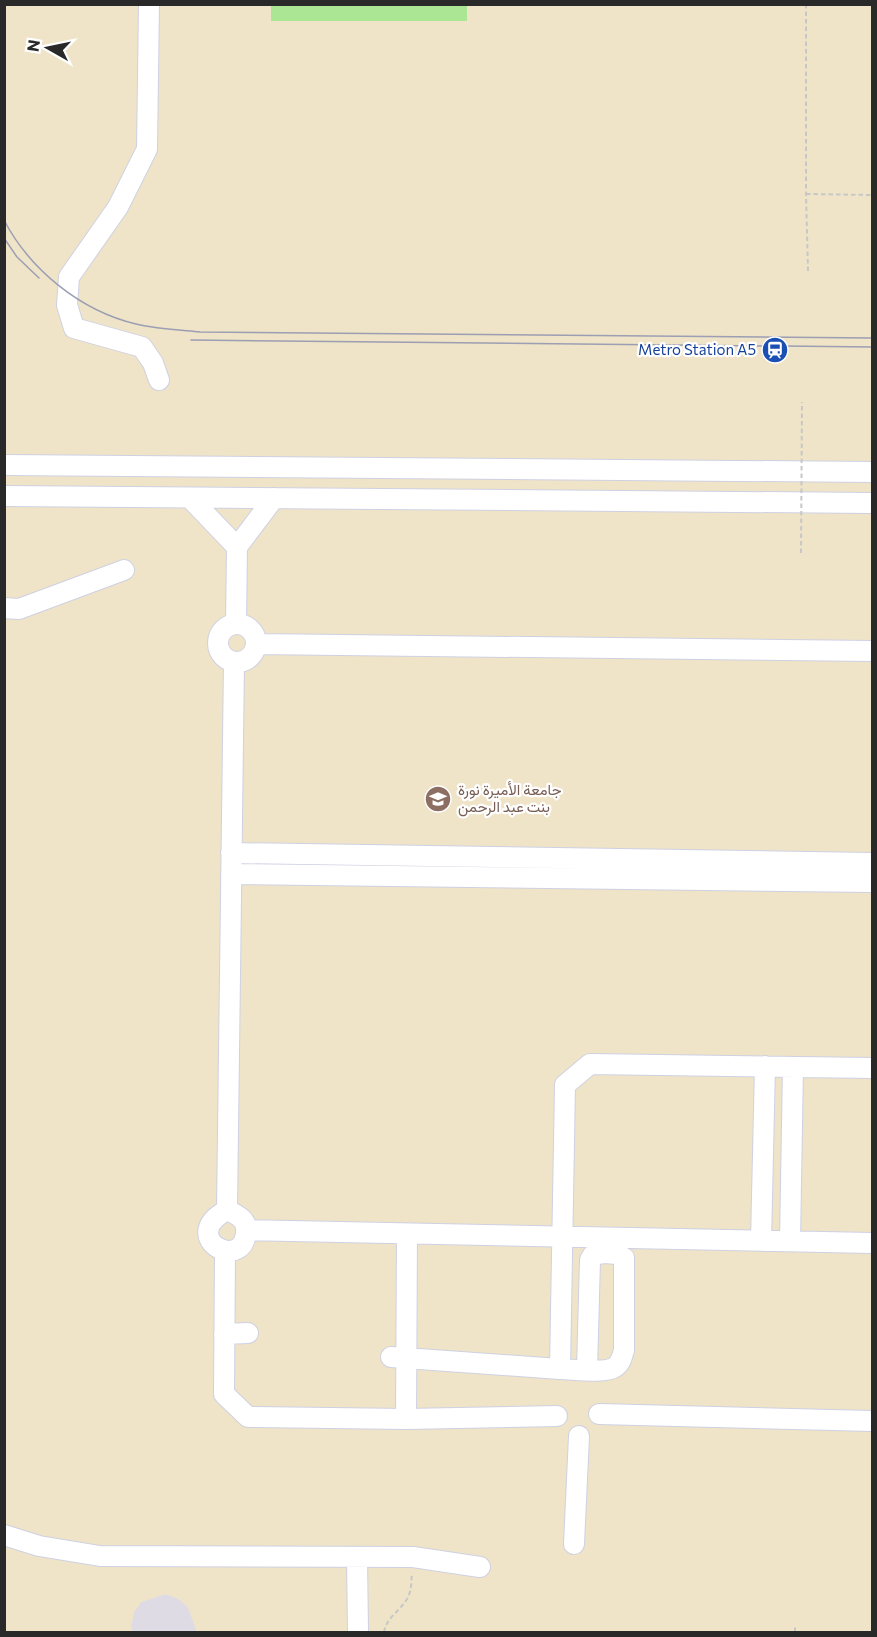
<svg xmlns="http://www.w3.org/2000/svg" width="877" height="1637" viewBox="0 0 877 1637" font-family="Commissioner,Vazirmatn,sans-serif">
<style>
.industrial{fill:#dedbe4}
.education{fill:#efe4c7}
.green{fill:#aae693}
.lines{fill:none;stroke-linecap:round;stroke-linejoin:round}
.minor-casing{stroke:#cfd1e3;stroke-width:22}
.path{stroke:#c7c7c7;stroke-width:2;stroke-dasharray:4.5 3;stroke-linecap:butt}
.minor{stroke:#fff;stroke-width:20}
.tram{stroke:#9c9eb4;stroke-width:1.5}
.path-bridge{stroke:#c7c7c7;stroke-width:2;stroke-dasharray:4.5 3;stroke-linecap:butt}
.labels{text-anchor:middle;stroke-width:4.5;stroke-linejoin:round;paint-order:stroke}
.transit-label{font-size:15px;fill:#164399;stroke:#fff;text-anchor:end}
.education-label{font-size:15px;fill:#785e54;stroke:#fff;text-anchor:start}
</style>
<rect width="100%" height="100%" fill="#ece5d9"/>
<!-- industrial -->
<path class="industrial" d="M 165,1594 L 177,1598 L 188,1607 L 197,1632 L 133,1632 L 131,1627 L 134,1612 L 141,1602 Z"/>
<!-- education -->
<path class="education" d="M 5,5 L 872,5 L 872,1632 L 197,1632 L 188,1607 L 177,1598 L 165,1594 L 141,1602 L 134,1612 L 131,1627 L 133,1632 L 5,1632 Z"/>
<!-- green -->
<path class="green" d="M 271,5 L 467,5 L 467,21 L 271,21 Z"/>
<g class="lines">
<defs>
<path id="minor" d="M 149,4 L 147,149 L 118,207 L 69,277 L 67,305 L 74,328 L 142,347 L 153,363 L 159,380
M 4,465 L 872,472
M 4,496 L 872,503
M 190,498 L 237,547 L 274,498
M 4,608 L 19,609 L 124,570
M218 643a19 19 0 1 1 38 0a19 19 0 1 1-38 0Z
M 236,624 L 237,547
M 256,644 L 872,651
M 231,853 L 872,863
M 231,874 L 872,882
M 227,1210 L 234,662
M 227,1210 C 238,1215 248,1220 246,1233 C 242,1273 177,1237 227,1210 Z
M 247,1230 L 872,1243
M 761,1241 L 765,1066
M 790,1241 L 793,1067
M 225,1251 L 224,1394 L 248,1417 L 406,1419 L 557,1416
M 224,1334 L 248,1333
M 391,1357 L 560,1369 L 565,1085 L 590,1064 L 872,1068
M 560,1369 C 572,1369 605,1374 615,1367 C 621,1363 622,1357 624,1350 L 624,1258 L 617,1254 L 605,1253 L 605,1238
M 587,1370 L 590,1260 L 593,1255 L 605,1253
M 599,1414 L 872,1421
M 406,1419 L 407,1234
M 4,1535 L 39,1546 L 100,1556 L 413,1557 L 480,1567
M 574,1544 L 579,1436
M 357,1557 L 358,1632"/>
</defs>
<!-- minor casing -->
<use href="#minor" class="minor-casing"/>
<!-- path -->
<path class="path" d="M 806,4 L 806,194 L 808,271
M 806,194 L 872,195
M 384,1632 C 387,1616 401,1611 408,1597 C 412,1589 411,1581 412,1573
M 795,1632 L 795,1626"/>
<!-- minor -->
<use href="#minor" class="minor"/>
<!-- tram -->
<path class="tram" d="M 4,220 C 30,270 81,311 136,324 C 157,329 179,330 200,332 L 872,338
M 4,238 L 17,257 L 39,278
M 191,340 L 872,347"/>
<!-- path-bridge -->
<path class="path-bridge" d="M 801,553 L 802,402"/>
</g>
<!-- icons -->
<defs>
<symbol id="station-disc" viewBox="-11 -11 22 22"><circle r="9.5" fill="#1a4fb4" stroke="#fff"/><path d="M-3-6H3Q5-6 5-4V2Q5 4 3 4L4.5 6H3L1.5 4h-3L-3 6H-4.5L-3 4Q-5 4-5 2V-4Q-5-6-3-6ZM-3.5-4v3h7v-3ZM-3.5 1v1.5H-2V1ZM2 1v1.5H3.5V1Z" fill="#fff"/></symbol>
<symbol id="university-disc" viewBox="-11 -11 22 22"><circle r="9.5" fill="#8d6e63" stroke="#fff"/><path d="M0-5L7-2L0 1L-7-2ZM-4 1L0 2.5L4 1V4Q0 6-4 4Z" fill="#fff"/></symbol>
</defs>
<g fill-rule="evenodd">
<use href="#station-disc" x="760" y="335" width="30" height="30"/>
<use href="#university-disc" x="423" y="784" width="30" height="30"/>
</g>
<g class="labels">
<!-- transit labels -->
<g class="transit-label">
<text x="756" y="355">Metro Station A5</text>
</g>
<!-- education labels -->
<g class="education-label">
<text x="458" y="795">جامعة الأميرة نورة<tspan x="458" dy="17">بنت عبد الرحمن</tspan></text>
</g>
</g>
<!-- border -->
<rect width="877" height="1637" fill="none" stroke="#292929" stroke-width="12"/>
<!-- north arrow -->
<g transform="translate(48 48) rotate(279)" stroke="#ffffff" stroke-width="4.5" paint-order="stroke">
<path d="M0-4.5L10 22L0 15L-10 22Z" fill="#292929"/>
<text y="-9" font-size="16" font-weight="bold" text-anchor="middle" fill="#292929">N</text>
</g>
</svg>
